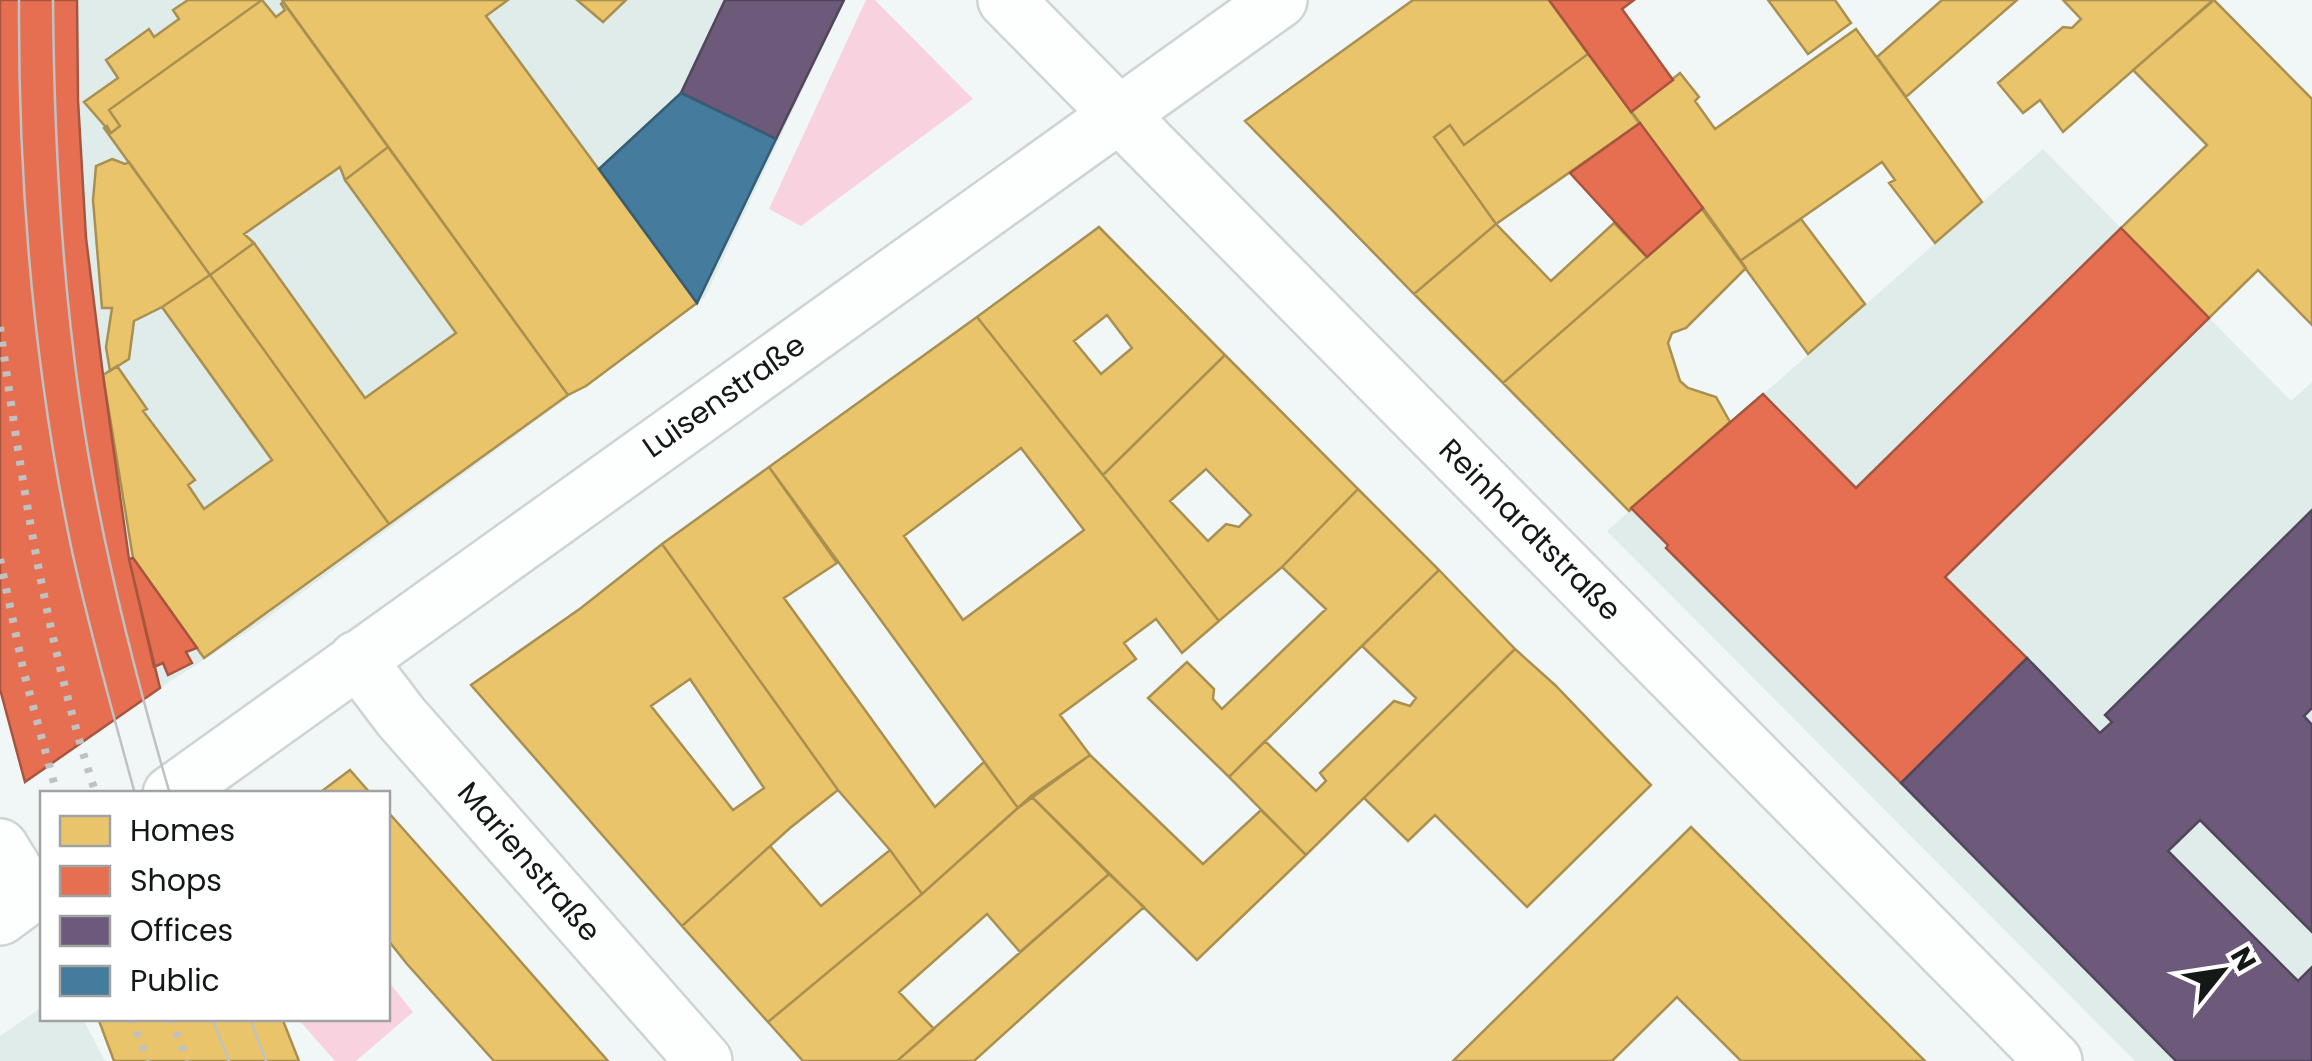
<svg xmlns="http://www.w3.org/2000/svg" width="2312" height="1061" viewBox="0 0 2312 1061" font-family="Poppins,sans-serif">
<style>
.built{fill:#dfecea}
.green{fill:#f8d3df}
.homes{fill:#e9c46a;stroke:#a99051;stroke-width:2.5;fill-rule:evenodd}
.shops{fill:#e76f51;stroke:#a85540;stroke-width:2.5}
.offices{fill:#6d597a;stroke:#52465c;stroke-width:2.5}
.public{fill:#457b9d;stroke:#365d75;stroke-width:2.5}
.lines{fill:none;stroke-linecap:round;stroke-linejoin:round}
.minor-casing{stroke:#cfd4d3;stroke-width:60}
.tertiary-casing{stroke:#cfd4d3;stroke-width:60}
.minor{stroke:#fdfefe;stroke-width:55}
.tertiary{stroke:#fdfefe;stroke-width:55}
.tram{stroke:#c0c1c1;stroke-width:2.5}
.rail{stroke:#c0c1c1;stroke-width:8;stroke-dasharray:5 10;stroke-linecap:butt}
.labels{text-anchor:middle;stroke-width:10;stroke-linejoin:round;paint-order:stroke}
.street-label{font-size:30px;fill:#141817;stroke:#fff}
</style>
<rect width="100%" height="100%" fill="#f1f7f6"/>
<!-- built -->
<path class="built" d="M 77,0 L 845,0 L 705,297 L 255,627 L 160,688 L 129,559 L 103,375 L 86,238 L 78,100 Z
M 2043,149 L 2291,401 L 2312,382 L 2312,1061 L 2135,1061 L 1607,531 Z
M 42,1007 L 42,1018 L 83,1019 L 105,1061 L 0,1061 L 0,1036 Z"/>
<!-- green -->
<path class="green" d="M 866,0 L 875,0 L 973,99 L 801,226 L 769,209 Z
M 388,981 L 413,1012 L 356,1061 L 335,1061 L 298,1019 L 388,1018 Z"/>
<!-- homes -->
<path class="homes" d="M 188,0 L 262,0 L 109,110 L 120,126 L 111,133 L 84,102 L 118,78 L 106,60 L 149,29 L 154,37 L 179,19 L 173,10 Z
M 262,0 L 276,17 L 285,10 L 281,4 L 283,2 L 388,147 L 345,180 L 340,167 L 244,234 L 254,243 L 210,275 L 104,128 L 107,126 L 111,133 L 120,126 L 109,110 Z
M 282,0 L 508,0 L 486,16 L 697,303 L 586,386 L 568,395 Z
M 577,0 L 626,0 L 603,22 Z
M 1413,0 L 1549,0 L 1588,54 L 1464,145 L 1450,125 L 1434,137 L 1496,224 L 1414,294 L 1245,121 Z
M 1768,0 L 1835,0 L 1851,23 L 1808,54 Z
M 1942,0 L 2017,0 L 1906,97 L 1877,57 Z
M 2063,0 L 2213,0 L 2063,132 L 2040,100 L 2023,113 L 1998,83 L 2063,27 L 2072,28 L 2081,19 Z
M 2214,0 L 2312,99 L 2312,325 L 2258,270 L 2209,318 L 2121,228 L 2207,145 L 2133,70 Z
M 1856,29 L 1982,202 L 1935,243 L 1889,183 L 1895,180 L 1882,162 L 1740,261 L 1631,112 L 1680,73 L 1699,97 L 1695,101 L 1715,129 Z
M 1588,54 L 1640,123 L 1496,224 L 1434,137 L 1450,125 L 1464,145 Z
M 388,147 L 568,395 L 389,524 L 210,275 L 254,243 L 365,398 L 456,333 L 345,180 Z
M 112,159 L 125,164 L 129,162 L 210,275 L 162,307 L 134,321 L 129,359 L 110,371 L 106,347 L 112,308 L 102,308 L 93,200 L 96,166 Z
M 1703,208 L 1746,268 L 1686,328 L 1672,333 L 1668,343 L 1680,381 L 1688,388 L 1716,397 L 1730,422 L 1629,511 L 1503,383 Z
M 1801,219 L 1865,304 L 1808,354 L 1740,261 Z
M 1614,223 L 1647,257 L 1503,383 L 1414,294 L 1496,224 L 1551,281 Z
M 1099,227 L 1225,355 L 1103,475 L 977,317 ZM 1107,315 L 1132,348 L 1101,374 L 1074,341 Z
M 210,275 L 389,524 L 204,658 L 133,558 L 103,375 L 117,366 L 147,409 L 143,411 L 195,480 L 188,485 L 204,509 L 272,460 L 162,307 Z
M 977,317 L 1219,621 L 1182,653 L 1156,619 L 1124,643 L 1136,659 L 1060,715 L 1090,755 L 1018,808 L 769,467 ZM 1021,448 L 1084,530 L 963,620 L 904,536 Z
M 1225,355 L 1358,489 L 1282,567 L 1219,621 L 1103,475 ZM 1206,469 L 1251,515 L 1239,527 L 1226,524 L 1208,541 L 1170,501 Z
M 769,467 L 837,563 L 784,598 L 935,807 L 984,762 L 1018,808 L 922,894 L 890,850 L 838,790 L 662,544 Z
M 1358,489 L 1439,570 L 1229,777 L 1148,698 L 1187,662 L 1214,689 L 1213,699 L 1222,709 L 1326,609 L 1282,567 Z
M 662,544 L 838,790 L 790,828 L 682,926 L 471,685 L 581,608 ZM 690,679 L 764,788 L 733,810 L 651,706 Z
M 1439,570 L 1515,649 L 1306,855 L 1229,777 L 1265,741 L 1316,791 L 1326,781 L 1320,773 L 1394,701 L 1410,706 L 1416,698 L 1362,646 Z
M 1515,649 L 1555,685 L 1651,785 L 1527,907 L 1435,815 L 1408,841 L 1364,798 Z
M 1090,755 L 1203,864 L 1261,810 L 1306,855 L 1197,960 L 1031,796 Z
M 350,770 L 371,794 L 318,794 Z
M 1031,796 L 1109,874 L 1020,952 L 987,914 L 899,992 L 934,1029 L 897,1061 L 803,1061 L 768,1022 L 922,894 Z
M 388,812 L 485,921 L 608,1061 L 494,1061 L 407,964 L 388,940 Z
M 1691,827 L 1925,1061 L 1741,1061 L 1677,997 L 1612,1061 L 1453,1061 Z
M 770,846 L 821,906 L 890,850 L 922,894 L 768,1022 L 682,926 Z
M 1109,874 L 1144,907 L 974,1061 L 897,1061 Z
M 98,1018 L 282,1018 L 299,1061 L 114,1061 Z"/>
<!-- shops -->
<path class="shops" d="M 0,0 L 77,0 L 78,100 L 86,238 L 103,375 L 129,559 L 160,688 L 25,782 L 0,689 Z
M 1549,0 L 1634,0 L 1622,9 L 1673,80 L 1631,112 Z
M 1640,123 L 1703,208 L 1647,257 L 1570,173 Z
M 2121,228 L 2209,318 L 1945,577 L 2027,658 L 1901,783 L 1666,548 L 1668,545 L 1631,508 L 1763,394 L 1856,488 Z
M 133,558 L 197,648 L 186,652 L 192,663 L 168,675 L 163,663 L 154,667 L 129,559 Z"/>
<!-- offices -->
<path class="offices" d="M 725,0 L 844,0 L 776,139 L 681,93 Z
M 2312,510 L 2312,708 L 2304,716 L 2312,725 L 2312,932 L 2200,820 L 2168,851 L 2298,981 L 2312,967 L 2312,1061 L 2176,1061 L 1901,783 L 2027,658 L 2100,733 L 2112,722 L 2105,715 Z"/>
<!-- public -->
<path class="public" d="M 681,93 L 776,139 L 697,303 L 599,169 Z"/>
<g class="lines">
<defs>
<path id="minor" d="M 357,659 L 401,717 L 704,1061
M 0,847 L 29,894"/>
<path id="tertiary" d="M 1006,0 L 2054,1061
M 171,794 L 1279,0
M 0,917 L 42,886"/>
</defs>
<!-- minor casing -->
<use href="#minor" class="minor-casing"/>
<!-- tertiary casing -->
<use href="#tertiary" class="tertiary-casing"/>
<!-- minor -->
<use href="#minor" class="minor"/>
<!-- tertiary -->
<use href="#tertiary" class="tertiary"/>
<!-- tram -->
<path class="tram" d="M 19,0 C 18,184 34,371 72,551 C 90,633 113,713 135,794
M 53,0 C 54,134 61,268 80,401 C 99,534 132,665 170,794
M 212,1018 L 229,1061
M 250,1018 L 266,1061"/>
<!-- rail -->
<path class="rail" d="M 0,327 C 22,483 46,643 96,794
M 0,559 L 24,673 L 57,794
M 131,1018 L 148,1061
M 171,1018 L 187,1061"/>
</g>
<g class="labels">
<!-- street labels -->
<g class="street-label">
<text transform="translate(724 396) rotate(-35)" y="10">Luisenstraße</text>
<text transform="translate(1530 530) rotate(45)" y="10">Reinhardtstraße</text>
<text transform="translate(529 862) rotate(49)" y="10">Marienstraße</text>
</g>
</g>
<!-- legend -->
<rect x="40" y="791" width="350" height="230" fill="#ffffff" stroke="#a1a3a2" stroke-width="2.5"/>
<rect x="60" y="816" width="50" height="30" fill="#e9c46a" stroke="#a1a3a2" stroke-width="2.5"/>
<text x="130" y="841" font-size="30" fill="#141817">Homes</text>
<rect x="60" y="866" width="50" height="30" fill="#e76f51" stroke="#a1a3a2" stroke-width="2.5"/>
<text x="130" y="891" font-size="30" fill="#141817">Shops</text>
<rect x="60" y="916" width="50" height="30" fill="#6d597a" stroke="#a1a3a2" stroke-width="2.5"/>
<text x="130" y="941" font-size="30" fill="#141817">Offices</text>
<rect x="60" y="966" width="50" height="30" fill="#457b9d" stroke="#a1a3a2" stroke-width="2.5"/>
<text x="130" y="991" font-size="30" fill="#141817">Public</text>
<!-- north arrow -->
<g transform="translate(2222 971) rotate(60)" stroke="#ffffff" stroke-width="8" paint-order="stroke">
<path d="M0-8L18 38L0 25L-18 38Z" fill="#141817"/>
<text y="-15" font-size="28" font-weight="bold" text-anchor="middle" fill="#141817">N</text>
</g>
</svg>
